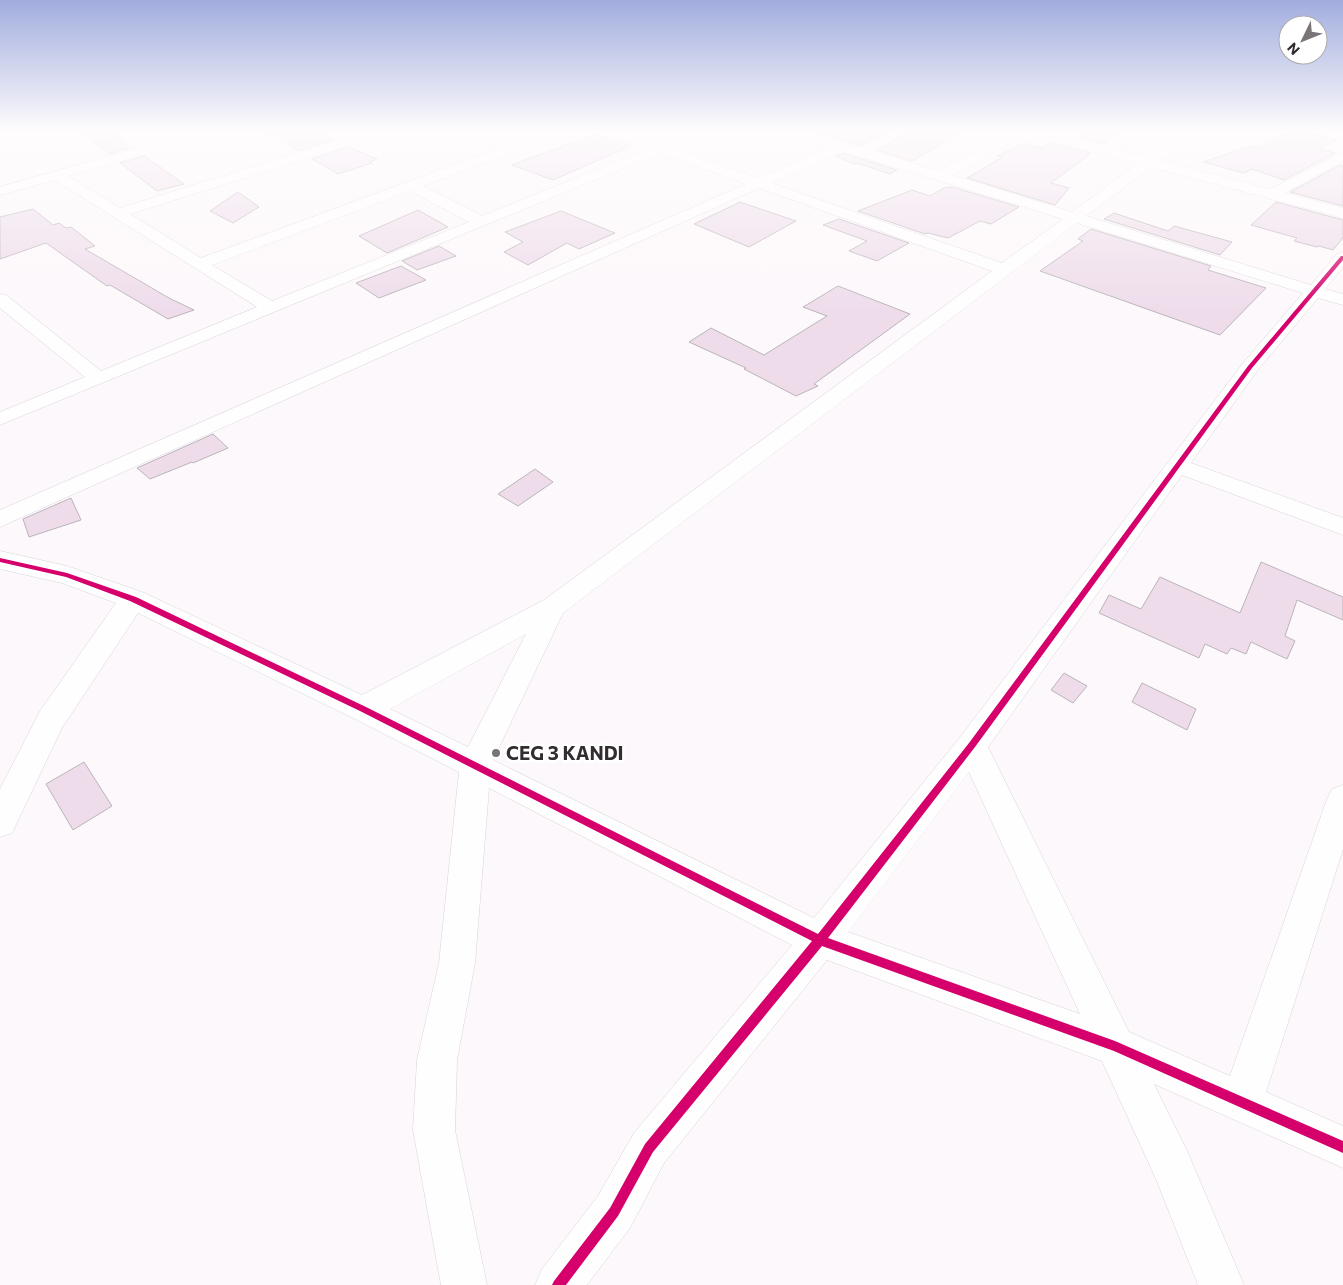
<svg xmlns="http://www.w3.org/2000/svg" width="1343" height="1285" viewBox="0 0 1343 1285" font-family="Commissioner,sans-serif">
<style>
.building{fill:#eedcea;stroke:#bab5b8}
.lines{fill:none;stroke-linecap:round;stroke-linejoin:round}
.minor-casing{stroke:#d9d4d8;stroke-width:1}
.major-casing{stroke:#d9d4d8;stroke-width:1}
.minor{fill:#fffefe;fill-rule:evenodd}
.major{fill:#fffefe;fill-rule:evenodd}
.cycleway-casing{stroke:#fff;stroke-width:3}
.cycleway{fill:#d6006c;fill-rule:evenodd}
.poi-dot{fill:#7a7478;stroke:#fff;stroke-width:2}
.labels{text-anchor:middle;stroke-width:5;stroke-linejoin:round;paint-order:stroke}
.poi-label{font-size:19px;font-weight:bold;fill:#332d32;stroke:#fff;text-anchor:start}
</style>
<rect width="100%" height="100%" fill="#fdf8fb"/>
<!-- building -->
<path class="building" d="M 81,132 L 115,132 L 129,148 L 109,154 Z
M 267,132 L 316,132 L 333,140 L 298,151 Z
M 817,132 L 886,132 L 860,146 Z
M 909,132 L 962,132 L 912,161 L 878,150 Z
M 1082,132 L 1120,132 L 1104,144 L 1078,137 L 1081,136 Z
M 1288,132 L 1308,132 L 1336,140 L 1320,149 L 1335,153 L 1284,180 L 1252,169 L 1244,173 L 1203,162 L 1251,146 L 1258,148 Z
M 596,134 L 631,146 L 553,180 L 512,165 Z
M 1025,143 L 1040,148 L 1051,143 L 1091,153 L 1051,183 L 1069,188 L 1055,205 L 967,178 L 1003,157 L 997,156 Z
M 349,147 L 377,159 L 370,162 L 372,163 L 338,174 L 312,159 Z
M 843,153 L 897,170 L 890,174 L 857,163 L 854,164 L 836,156 Z
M 144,156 L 184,184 L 157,191 L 120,163 Z
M 1340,165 L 1343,166 L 1343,206 L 1290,192 Z
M 952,187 L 1019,207 L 991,224 L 980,221 L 948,238 L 928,233 L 925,234 L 858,211 L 912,190 L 930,196 L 944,188 Z
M 238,192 L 259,207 L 233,223 L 210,211 Z
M 740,202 L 796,221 L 749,247 L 694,224 Z
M 1276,202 L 1343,220 L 1343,238 L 1333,250 L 1319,246 L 1317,247 L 1294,241 L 1297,238 L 1251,225 Z
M 33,209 L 53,225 L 59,223 L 66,228 L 71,227 L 95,246 L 85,249 L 169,298 L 194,310 L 168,319 L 110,285 L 107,286 L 46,243 L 0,259 L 0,217 Z
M 418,210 L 448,227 L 387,253 L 359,236 Z
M 561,211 L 615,233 L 579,249 L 567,243 L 528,265 L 504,252 L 523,242 L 505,232 Z
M 1114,213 L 1168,231 L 1174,226 L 1232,242 L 1220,255 L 1104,219 Z
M 839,219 L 909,243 L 877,261 L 849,251 L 867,241 L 823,225 Z
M 1091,229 L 1211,266 L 1208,270 L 1266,288 L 1220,335 L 1040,271 L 1083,241 L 1078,239 Z
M 439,246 L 456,256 L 417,270 L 402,261 Z
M 401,266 L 426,280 L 379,298 L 356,283 Z
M 838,286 L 910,314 L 814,384 L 818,386 L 796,396 L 744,369 L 746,368 L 689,342 L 711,328 L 764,355 L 827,316 L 803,307 Z
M 213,434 L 228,448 L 193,463 L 192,462 L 150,479 L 137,468 Z
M 535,469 L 553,482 L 518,506 L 498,494 Z
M 71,498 L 81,520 L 29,537 L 23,519 Z
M 1261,562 L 1343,597 L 1343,620 L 1297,600 L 1285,636 L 1295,641 L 1287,659 L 1251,642 L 1246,654 L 1231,648 L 1227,654 L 1205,644 L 1199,658 L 1099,613 L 1109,595 L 1141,609 L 1160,577 L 1240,613 Z
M 1064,673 L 1087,686 L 1073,703 L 1051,690 Z
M 1142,683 L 1196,709 L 1187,730 L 1132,702 Z
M 84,762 L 112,806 L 73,830 L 46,784 Z"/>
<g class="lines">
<defs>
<path id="minor" d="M 194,132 L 215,132 L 213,135 L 68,176 L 120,208 L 364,132 L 384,132 L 382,135 L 130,214 L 201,258 L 543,132 L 562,132 L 560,135 L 423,186 L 482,216 L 648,149 L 608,135 L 606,132 L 625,132 L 758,178 L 831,147 L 792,135 L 790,132 L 810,132 L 860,148 L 891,132 L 907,132 L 873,151 L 938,171 L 1016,132 L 1032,132 L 952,175 L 1072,212 L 1148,156 L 1198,132 L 1215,132 L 1158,162 L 1086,216 L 1311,285 L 1337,254 L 1343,252 L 1343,267 L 1325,289 L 1343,294 L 1343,305 L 1318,298 L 1257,371 L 1191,463 L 1343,518 L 1343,535 L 1182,475 L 988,747 L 1129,1032 L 1230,1076 L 1327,799 L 1332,789 L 1343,785 L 1343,849 L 1266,1092 L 1343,1126 L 1343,1168 L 1154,1084 L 1188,1153 L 1244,1285 L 1198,1285 L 1156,1179 L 1102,1061 L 827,960 L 664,1163 L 630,1228 L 587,1285 L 535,1285 L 542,1269 L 598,1196 L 634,1133 L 792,945 L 489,788 L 475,963 L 457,1060 L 455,1130 L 487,1285 L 441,1285 L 413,1130 L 417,1060 L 439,963 L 459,772 L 353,718 L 138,613 L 62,728 L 12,833 L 0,837 L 0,789 L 40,711 L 116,603 L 62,583 L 0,569 L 0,551 L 67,566 L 142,592 L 362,695 L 544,600 L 992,271 L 759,188 L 0,527 L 0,510 L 746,184 L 660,153 L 0,425 L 0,412 L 85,377 L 0,308 L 0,294 L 6,295 L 101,371 L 257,307 L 55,180 L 0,195 L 0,187 ZM 843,151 L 1063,219 L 1002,263 L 771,183 ZM 410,191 L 469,222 L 272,301 L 212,265 ZM 1077,223 L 1303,293 L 1243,363 L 961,736 L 814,918 L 493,760 L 563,613 ZM 526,634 L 468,747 L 390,709 ZM 969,772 L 1080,1014 L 848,932 Z
M 1343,152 L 1343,161 L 1283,194 L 1273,194 L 1271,191 L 1273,188 Z"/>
<path id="major" d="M 1028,132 L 1050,132 L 1343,208 L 1343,218 L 1030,135 Z"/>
</defs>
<!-- minor casing -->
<use href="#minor" class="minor-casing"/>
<!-- major casing -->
<use href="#major" class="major-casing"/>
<!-- minor -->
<use href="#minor" class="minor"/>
<!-- major -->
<use href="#major" class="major"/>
<defs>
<path id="cycleway" d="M 1341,256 L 1343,256 L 1343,260 L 1252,368 L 975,747 L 828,938 L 1115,1041 L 1343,1141 L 1343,1153 L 1114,1051 L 822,946 L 653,1152 L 618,1216 L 566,1285 L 552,1285 L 554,1281 L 610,1208 L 645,1144 L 812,941 L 360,711 L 130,601 L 66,577 L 0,562 L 0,558 L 67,573 L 136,597 L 366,707 L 818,934 L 969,743 L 1248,366 Z"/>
</defs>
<!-- cycleway casing -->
<use href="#cycleway" class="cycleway-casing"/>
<!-- cycleway -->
<use href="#cycleway" class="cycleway"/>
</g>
<!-- sky -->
<linearGradient id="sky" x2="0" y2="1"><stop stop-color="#a2adde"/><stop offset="0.42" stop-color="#fefcfd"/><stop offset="1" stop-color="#fefcfd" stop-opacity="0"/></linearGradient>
<rect width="1343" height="312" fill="url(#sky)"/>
<!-- markers -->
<circle class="poi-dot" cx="496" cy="753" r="5"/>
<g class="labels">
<!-- poi labels -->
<g class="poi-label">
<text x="506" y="760">CEG 3 KANDI</text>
</g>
</g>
<!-- north arrow -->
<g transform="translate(1303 40) rotate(227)"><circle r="24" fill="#ffffff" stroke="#adabad"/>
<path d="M0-4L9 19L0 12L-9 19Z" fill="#7a7478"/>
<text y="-8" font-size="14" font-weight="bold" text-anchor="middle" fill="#332d32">N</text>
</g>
</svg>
